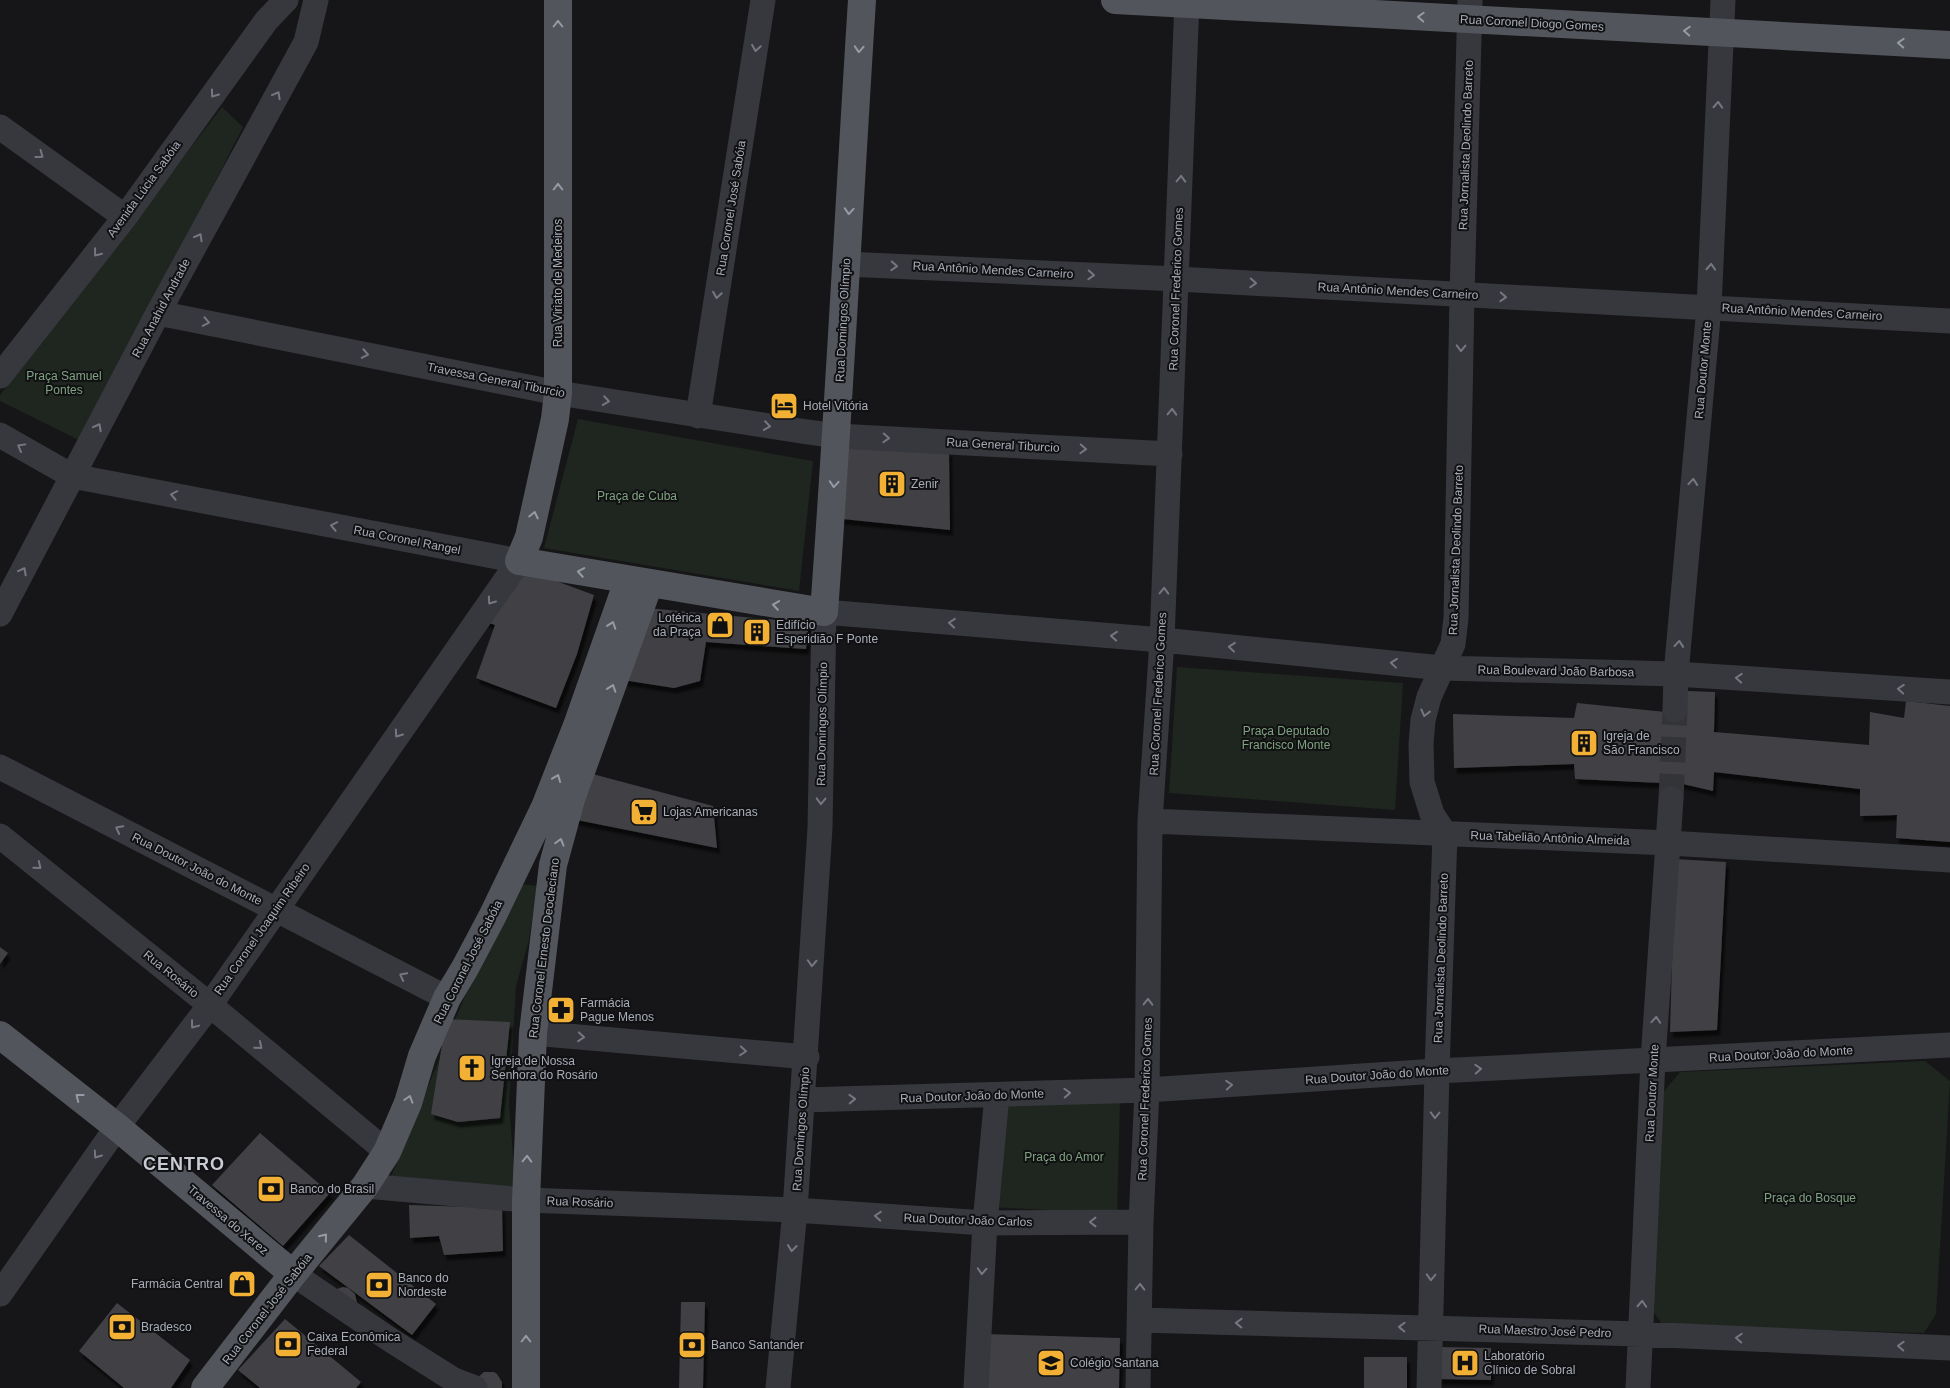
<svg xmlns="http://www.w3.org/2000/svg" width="1950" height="1388" viewBox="0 0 1950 1388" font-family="Arial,sans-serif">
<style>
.green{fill:#1e261f}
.building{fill:#404145;filter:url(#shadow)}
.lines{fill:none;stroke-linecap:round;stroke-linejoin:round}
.minor-tunnel{stroke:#333438;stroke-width:25;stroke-dasharray:25 12;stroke-linecap:butt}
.minor{stroke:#37383d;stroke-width:25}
.major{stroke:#53555c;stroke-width:28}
.oneway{stroke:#979ba6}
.oneway2{stroke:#757881}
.labels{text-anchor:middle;stroke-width:4;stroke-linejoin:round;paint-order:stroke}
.street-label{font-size:12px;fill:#a8adb8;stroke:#111113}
.park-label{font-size:12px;fill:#7fa381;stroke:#111113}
.poi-label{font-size:12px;fill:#a8adb8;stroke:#111113;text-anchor:start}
.district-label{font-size:18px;font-weight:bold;letter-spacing:1px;fill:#c9ccd4;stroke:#111113}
</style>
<defs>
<filter id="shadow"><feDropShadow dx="3" dy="5.5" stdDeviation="1" flood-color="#0009"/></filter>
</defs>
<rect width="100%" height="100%" fill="#161618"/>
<!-- green -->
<path class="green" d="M 222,107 L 243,127 L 83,442 L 0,401 L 0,395 Z
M 578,419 L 813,461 L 799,591 L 544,548 Z
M 1177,667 L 1403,683 L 1395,810 L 1169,793 Z
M 520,884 L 537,886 L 529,940 L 516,986 L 509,1104 L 517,1206 L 384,1194 L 481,957 Z
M 1925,1061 L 1950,1081 L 1936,1314 L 1924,1333 L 1663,1325 L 1649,1306 L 1662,1094 L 1680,1072 Z
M 1120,1101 L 1117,1214 L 992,1207 L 998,1106 Z"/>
<!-- building -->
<path class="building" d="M 837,443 L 949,451 L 950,530 L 833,518 Z
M 521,568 L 594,595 L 577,654 L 556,708 L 476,678 L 495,625 L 484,621 Z
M 647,608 L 809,623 L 806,649 L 706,642 L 700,681 L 674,688 L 623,680 Z
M 1687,691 L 1715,692 L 1714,732 L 1869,745 L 1870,712 L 1904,718 L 1906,701 L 1950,706 L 1950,842 L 1896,838 L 1897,815 L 1860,816 L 1860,789 L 1714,772 L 1713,791 L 1683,784 L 1575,779 L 1574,764 L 1454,768 L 1453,714 L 1574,718 L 1577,703 L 1685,714 Z
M 585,772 L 713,806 L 717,848 L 572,819 Z
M 1675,859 L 1726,862 L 1717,1030 L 1670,1032 Z
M 0,947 L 8,953 L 0,964 Z
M 446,1019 L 510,1022 L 500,1118 L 458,1122 L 431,1114 Z
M 260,1133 L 330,1193 L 283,1246 L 212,1185 Z
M 409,1205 L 502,1208 L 503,1251 L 444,1255 L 439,1236 L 410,1238 Z
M 349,1235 L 436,1304 L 412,1335 L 319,1266 Z
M 343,1287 L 348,1288 L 355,1294 L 357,1303 L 334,1290 Z
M 681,1302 L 705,1302 L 703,1388 L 679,1388 Z
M 117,1303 L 190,1360 L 171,1388 L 124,1388 L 79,1351 Z
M 285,1319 L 361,1382 L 356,1388 L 260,1388 L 238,1370 Z
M 984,1334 L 1120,1338 L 1119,1388 L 981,1388 Z
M 1438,1347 L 1491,1348 L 1491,1380 L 1439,1379 Z
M 1364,1357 L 1407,1357 L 1407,1388 L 1364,1388 Z
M 484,1372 L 494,1372 L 497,1374 L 502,1382 L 502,1388 L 475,1388 L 477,1378 Z"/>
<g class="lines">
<!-- minor-tunnel -->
<path class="minor-tunnel" d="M 1671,799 L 1675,710"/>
<!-- minor -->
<path class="minor" d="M 0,127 L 125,217
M 845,264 L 1177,279 L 1950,321
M 158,313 L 558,393 L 801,431 L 837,436 L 1170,454
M 0,376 L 125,217 L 266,21 L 286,0
M 698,416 L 763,0
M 0,435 L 72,476 L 519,561 L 210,1005 L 117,1127 L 0,1294
M 0,614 L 158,313 L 306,42 L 316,0
M 1675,710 L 1676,674 L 1709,307 L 1723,0
M 0,767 L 447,998
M 1150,821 L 1669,843 L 1950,860
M 0,836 L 210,1005 L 387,1152
M 533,1033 L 807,1057
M 803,1100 L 1147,1090 L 1437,1071 L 1950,1045
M 365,1186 L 526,1200 L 795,1210 L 985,1223 L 1141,1222
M 293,1274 L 389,1339 L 454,1380 L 475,1388
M 1140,1320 L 1641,1334 L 1950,1348
M 778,1388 L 795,1210 L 820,828 L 824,612 L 1162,640 L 1442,668 L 1676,674 L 1950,692
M 976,1388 L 985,1223 L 997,1095
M 1138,1388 L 1141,1222 L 1147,1090 L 1150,821 L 1162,640 L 1187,0
M 1429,1388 L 1437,1071 L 1445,834 L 1432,814 L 1422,782 L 1421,744 L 1423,720 L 1429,697 L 1453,644 L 1456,618 L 1462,295 L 1470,0
M 1638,1388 L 1653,1060 L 1671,799"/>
<!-- major -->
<path class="major" d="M 558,0 L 558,393 L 555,419 L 529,537 L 519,561 L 824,612 C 839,408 849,204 862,0
M 1115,0 L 1950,45
M 0,1035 L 117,1127 L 293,1274
M 205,1388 L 293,1274 L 365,1186 L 387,1152 L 408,1103 L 422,1056 L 447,998 L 465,968 L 493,915 L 545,807 L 578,723 L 628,581
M 526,1388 L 526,1200 L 533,1033 L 553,865 L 571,799 L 588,752 L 649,584"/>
</g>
<!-- one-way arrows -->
<defs><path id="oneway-chevron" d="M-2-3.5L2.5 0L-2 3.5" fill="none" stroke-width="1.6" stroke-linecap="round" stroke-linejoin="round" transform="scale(1.25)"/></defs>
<g class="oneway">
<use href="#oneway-chevron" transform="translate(1421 17) rotate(-177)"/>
<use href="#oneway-chevron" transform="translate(558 24) rotate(-90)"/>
<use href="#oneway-chevron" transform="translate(1687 31) rotate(-177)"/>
<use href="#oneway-chevron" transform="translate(1901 43) rotate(-177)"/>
<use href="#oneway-chevron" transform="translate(859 49) rotate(94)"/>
<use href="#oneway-chevron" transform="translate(558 187) rotate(-90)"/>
<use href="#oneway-chevron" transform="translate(849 211) rotate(94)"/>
<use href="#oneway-chevron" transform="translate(834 484) rotate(94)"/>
<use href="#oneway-chevron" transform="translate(534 515) rotate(-77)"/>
<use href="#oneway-chevron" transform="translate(581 572) rotate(-170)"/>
<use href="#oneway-chevron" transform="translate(776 605) rotate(-171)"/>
<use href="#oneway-chevron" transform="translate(612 625) rotate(-71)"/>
<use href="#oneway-chevron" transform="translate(612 688) rotate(-71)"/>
<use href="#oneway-chevron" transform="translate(557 778) rotate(-68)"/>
<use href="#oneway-chevron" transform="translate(560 842) rotate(-74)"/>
<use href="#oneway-chevron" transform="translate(79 1097) rotate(-142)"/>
<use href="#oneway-chevron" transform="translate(409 1099) rotate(-72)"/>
<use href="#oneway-chevron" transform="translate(527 1159) rotate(-88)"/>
<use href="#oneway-chevron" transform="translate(324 1237) rotate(-51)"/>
<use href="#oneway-chevron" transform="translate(526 1339) rotate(-90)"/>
</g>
<g class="oneway2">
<use href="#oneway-chevron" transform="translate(756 48) rotate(99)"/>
<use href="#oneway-chevron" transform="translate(214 94) rotate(126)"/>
<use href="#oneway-chevron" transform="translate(277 95) rotate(-61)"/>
<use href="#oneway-chevron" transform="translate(1718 105) rotate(-87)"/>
<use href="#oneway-chevron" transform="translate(40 155) rotate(36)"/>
<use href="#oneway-chevron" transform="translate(1181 179) rotate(-88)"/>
<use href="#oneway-chevron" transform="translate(199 237) rotate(-61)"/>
<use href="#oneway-chevron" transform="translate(97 253) rotate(128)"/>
<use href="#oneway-chevron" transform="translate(894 266) rotate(3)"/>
<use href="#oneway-chevron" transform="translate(1711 267) rotate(-87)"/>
<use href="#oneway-chevron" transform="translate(1091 275) rotate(3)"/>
<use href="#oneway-chevron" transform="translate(1253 283) rotate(3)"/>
<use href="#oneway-chevron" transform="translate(717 295) rotate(99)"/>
<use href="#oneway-chevron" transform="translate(1503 297) rotate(3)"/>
<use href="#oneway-chevron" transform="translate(206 322) rotate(11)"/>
<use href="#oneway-chevron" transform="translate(1461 348) rotate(91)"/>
<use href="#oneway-chevron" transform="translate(365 354) rotate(11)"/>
<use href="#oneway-chevron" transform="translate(606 401) rotate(9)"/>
<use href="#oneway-chevron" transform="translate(1172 412) rotate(-88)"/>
<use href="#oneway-chevron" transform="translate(767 426) rotate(8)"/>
<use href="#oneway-chevron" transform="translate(98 427) rotate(-62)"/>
<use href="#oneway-chevron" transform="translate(886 438) rotate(3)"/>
<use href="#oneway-chevron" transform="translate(21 447) rotate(-151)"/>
<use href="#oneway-chevron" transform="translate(1083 449) rotate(3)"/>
<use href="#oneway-chevron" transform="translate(1693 482) rotate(-85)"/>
<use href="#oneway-chevron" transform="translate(174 495) rotate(-169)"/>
<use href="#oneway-chevron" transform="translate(334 526) rotate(-169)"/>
<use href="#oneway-chevron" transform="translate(23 571) rotate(-62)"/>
<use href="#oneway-chevron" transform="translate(1164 591) rotate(-88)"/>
<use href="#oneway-chevron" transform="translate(491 601) rotate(125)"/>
<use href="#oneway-chevron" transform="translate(952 623) rotate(-175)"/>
<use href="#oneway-chevron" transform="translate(1114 636) rotate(-175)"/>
<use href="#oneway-chevron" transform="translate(1679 644) rotate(-85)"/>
<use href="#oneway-chevron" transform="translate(1232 647) rotate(-174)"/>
<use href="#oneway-chevron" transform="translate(1394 663) rotate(-174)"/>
<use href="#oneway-chevron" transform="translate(1739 678) rotate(-176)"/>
<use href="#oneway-chevron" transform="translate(1901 689) rotate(-176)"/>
<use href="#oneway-chevron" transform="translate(1425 713) rotate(104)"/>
<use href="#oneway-chevron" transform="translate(398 734) rotate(125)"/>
<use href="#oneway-chevron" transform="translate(821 801) rotate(91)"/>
<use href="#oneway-chevron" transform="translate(119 829) rotate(-153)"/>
<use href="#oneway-chevron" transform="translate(38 866) rotate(39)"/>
<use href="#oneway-chevron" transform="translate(812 963) rotate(93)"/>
<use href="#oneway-chevron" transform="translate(403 976) rotate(-153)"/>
<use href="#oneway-chevron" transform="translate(1148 1002) rotate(-89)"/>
<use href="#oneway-chevron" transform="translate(1656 1020) rotate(-86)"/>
<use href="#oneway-chevron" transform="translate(194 1025) rotate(127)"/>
<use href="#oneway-chevron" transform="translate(581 1037) rotate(5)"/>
<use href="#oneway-chevron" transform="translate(259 1046) rotate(40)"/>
<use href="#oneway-chevron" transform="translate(743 1051) rotate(5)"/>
<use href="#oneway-chevron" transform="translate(1478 1069) rotate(-3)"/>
<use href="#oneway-chevron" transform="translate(1229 1085) rotate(-4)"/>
<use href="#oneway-chevron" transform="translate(1067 1093) rotate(-2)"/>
<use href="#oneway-chevron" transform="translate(852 1099) rotate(-2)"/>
<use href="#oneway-chevron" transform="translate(1435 1115) rotate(92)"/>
<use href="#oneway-chevron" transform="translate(97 1155) rotate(125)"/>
<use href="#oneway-chevron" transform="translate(878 1216) rotate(-176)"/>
<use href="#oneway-chevron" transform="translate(1093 1222) rotate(180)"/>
<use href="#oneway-chevron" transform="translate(792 1248) rotate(96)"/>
<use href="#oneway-chevron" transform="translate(982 1271) rotate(93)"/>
<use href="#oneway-chevron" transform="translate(1431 1277) rotate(92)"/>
<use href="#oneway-chevron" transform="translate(1140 1287) rotate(-89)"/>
<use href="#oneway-chevron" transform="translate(1642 1304) rotate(-87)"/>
<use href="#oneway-chevron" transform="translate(1239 1323) rotate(-178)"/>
<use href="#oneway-chevron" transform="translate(1402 1327) rotate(-178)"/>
<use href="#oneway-chevron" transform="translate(1739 1338) rotate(-177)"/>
<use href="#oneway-chevron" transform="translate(1901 1346) rotate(-177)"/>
</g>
<!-- icons -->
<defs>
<symbol id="hotel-square" viewBox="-11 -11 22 22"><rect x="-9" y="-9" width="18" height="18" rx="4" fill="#f2b134" stroke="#111113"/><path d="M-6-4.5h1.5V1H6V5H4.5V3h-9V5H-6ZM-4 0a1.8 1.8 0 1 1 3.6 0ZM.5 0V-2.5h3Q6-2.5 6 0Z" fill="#111"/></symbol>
<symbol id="building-square" viewBox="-11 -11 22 22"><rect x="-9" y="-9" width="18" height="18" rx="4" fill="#f2b134" stroke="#111113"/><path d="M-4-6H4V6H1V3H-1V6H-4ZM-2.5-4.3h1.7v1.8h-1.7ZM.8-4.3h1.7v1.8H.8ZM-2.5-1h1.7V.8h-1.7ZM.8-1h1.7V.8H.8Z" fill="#111"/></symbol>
<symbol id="shop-square" viewBox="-11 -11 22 22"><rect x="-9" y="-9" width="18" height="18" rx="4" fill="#f2b134" stroke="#111113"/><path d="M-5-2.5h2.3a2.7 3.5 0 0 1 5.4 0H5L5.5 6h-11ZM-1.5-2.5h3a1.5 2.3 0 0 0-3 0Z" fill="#111"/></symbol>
<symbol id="supermarket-square" viewBox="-11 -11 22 22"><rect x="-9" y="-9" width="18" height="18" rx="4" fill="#f2b134" stroke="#111113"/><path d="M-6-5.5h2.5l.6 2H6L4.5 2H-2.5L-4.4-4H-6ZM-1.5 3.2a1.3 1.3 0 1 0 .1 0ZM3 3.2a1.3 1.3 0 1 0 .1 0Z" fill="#111"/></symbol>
<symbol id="pharmacy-square" viewBox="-11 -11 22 22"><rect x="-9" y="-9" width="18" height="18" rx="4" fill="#f2b134" stroke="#111113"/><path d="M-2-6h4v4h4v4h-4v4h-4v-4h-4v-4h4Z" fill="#111"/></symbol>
<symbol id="church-square" viewBox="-11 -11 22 22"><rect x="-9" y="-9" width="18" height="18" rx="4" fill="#f2b134" stroke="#111113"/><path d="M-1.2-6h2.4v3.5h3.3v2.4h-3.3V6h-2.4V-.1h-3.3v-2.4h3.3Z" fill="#111"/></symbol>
<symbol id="bank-square" viewBox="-11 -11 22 22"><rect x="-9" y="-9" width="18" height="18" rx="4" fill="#f2b134" stroke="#111113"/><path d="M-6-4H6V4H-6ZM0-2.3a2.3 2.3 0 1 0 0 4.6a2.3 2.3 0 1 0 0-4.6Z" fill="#111"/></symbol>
<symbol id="school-square" viewBox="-11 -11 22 22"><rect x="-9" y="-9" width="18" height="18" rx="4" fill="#f2b134" stroke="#111113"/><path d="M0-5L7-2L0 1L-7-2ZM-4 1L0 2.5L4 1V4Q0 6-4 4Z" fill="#111"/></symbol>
<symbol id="hospital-square" viewBox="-11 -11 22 22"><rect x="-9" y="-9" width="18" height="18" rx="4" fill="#f2b134" stroke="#111113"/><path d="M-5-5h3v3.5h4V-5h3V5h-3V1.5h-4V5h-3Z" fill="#111"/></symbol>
</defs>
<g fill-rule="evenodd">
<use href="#hotel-square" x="768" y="390" width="32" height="32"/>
<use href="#building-square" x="876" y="468" width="32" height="32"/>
<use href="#shop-square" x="704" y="609" width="32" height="32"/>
<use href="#building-square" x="741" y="616" width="32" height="32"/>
<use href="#building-square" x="1568" y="727" width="32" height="32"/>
<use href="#supermarket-square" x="628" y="796" width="32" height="32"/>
<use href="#pharmacy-square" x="545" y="994" width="32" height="32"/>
<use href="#church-square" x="456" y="1052" width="32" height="32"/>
<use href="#bank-square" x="255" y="1173" width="32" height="32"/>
<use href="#shop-square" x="226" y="1268" width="32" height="32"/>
<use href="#bank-square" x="363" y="1269" width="32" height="32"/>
<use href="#bank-square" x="106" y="1311" width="32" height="32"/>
<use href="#bank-square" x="272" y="1328" width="32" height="32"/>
<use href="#bank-square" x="676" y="1329" width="32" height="32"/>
<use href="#school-square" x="1035" y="1347" width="32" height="32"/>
<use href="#hospital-square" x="1449" y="1347" width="32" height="32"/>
</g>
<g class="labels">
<!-- street labels -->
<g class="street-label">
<text transform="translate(1532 23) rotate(3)" y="4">Rua Coronel Diogo Gomes</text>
<text transform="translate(1466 145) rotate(-88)" y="4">Rua Jornalista Deolindo Barreto</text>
<text transform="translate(144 189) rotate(-54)" y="4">Avenida Lúcia Sabóia</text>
<text transform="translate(731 208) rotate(-81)" y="4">Rua Coronel José Sabóia</text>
<text transform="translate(993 270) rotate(3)" y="4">Rua Antônio Mendes Carneiro</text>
<text transform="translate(558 283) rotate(-90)" y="4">Rua Viriato de Medeiros</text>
<text transform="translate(1176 289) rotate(-88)" y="4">Rua Coronel Frederico Gomes</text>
<text transform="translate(1398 291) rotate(3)" y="4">Rua Antônio Mendes Carneiro</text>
<text transform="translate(161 308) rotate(-62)" y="4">Rua Anahid Andrade</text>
<text transform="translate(1802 312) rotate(3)" y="4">Rua Antônio Mendes Carneiro</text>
<text transform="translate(843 320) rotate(-87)" y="4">Rua Domingos Olímpio</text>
<text transform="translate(1703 370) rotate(-85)" y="4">Rua Doutor Monte</text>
<text transform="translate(496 380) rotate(11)" y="4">Travessa General Tiburcio</text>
<text transform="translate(1003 445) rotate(3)" y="4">Rua General Tiburcio</text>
<text transform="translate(407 540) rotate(11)" y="4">Rua Coronel Rangel</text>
<text transform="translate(1456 550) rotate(-88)" y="4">Rua Jornalista Deolindo Barreto</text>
<text transform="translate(1556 671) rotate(1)" y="4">Rua Boulevard João Barbosa</text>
<text transform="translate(1158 694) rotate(-87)" y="4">Rua Coronel Frederico Gomes</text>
<text transform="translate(822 724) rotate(-89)" y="4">Rua Domingos Olímpio</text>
<text transform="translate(1550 838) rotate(2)" y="4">Rua Tabelião Antônio Almeida</text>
<text transform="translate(197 869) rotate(27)" y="4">Rua Doutor João do Monte</text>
<text transform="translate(262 929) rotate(-55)" y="4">Rua Coronel Joaquim Ribeiro</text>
<text transform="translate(544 948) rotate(-83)" y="4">Rua Coronel Ernesto Deocleciano</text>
<text transform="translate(1441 958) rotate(-88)" y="4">Rua Jornalista Deolindo Barreto</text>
<text transform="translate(468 962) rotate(-63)" y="4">Rua Coronel José Sabóia</text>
<text transform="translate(171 974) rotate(39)" y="4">Rua Rosário</text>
<text transform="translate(1781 1054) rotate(-3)" y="4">Rua Doutor João do Monte</text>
<text transform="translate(1377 1075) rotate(-4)" y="4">Rua Doutor João do Monte</text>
<text transform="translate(1652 1093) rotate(-87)" y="4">Rua Doutor Monte</text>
<text transform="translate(972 1096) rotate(-2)" y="4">Rua Doutor João do Monte</text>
<text transform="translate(1145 1099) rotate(-88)" y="4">Rua Coronel Frederico Gomes</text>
<text transform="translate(801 1129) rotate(-86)" y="4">Rua Domingos Olímpio</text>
<text transform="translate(580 1202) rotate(2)" y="4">Rua Rosário</text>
<text transform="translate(228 1220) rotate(40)" y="4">Travessa do Xerez</text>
<text transform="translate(968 1220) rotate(2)" y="4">Rua Doutor João Carlos</text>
<text transform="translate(267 1309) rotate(-52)" y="4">Rua Coronel José Sabóia</text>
<text transform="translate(1545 1331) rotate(2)" y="4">Rua Maestro José Pedro</text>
</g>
<!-- park labels -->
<g class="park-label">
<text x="64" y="380">Praça Samuel<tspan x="64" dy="14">Pontes</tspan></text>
<text x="637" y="500">Praça de Cuba</text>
<text x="1286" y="735">Praça Deputado<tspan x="1286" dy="14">Francisco Monte</tspan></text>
<text x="1064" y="1161">Praça do Amor</text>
<text x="1810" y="1202">Praça do Bosque</text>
</g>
<!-- poi labels -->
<g class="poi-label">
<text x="803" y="410">Hotel Vitória</text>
<text x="911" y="488">Zenir</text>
<text x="701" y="622" text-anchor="end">Lotérica<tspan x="701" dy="14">da Praça</tspan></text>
<text x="776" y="629">Edifício<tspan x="776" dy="14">Esperidião F Ponte</tspan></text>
<text x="1603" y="740">Igreja de<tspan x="1603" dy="14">São Francisco</tspan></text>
<text x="663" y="816">Lojas Americanas</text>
<text x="580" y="1007">Farmácia<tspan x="580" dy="14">Pague Menos</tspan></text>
<text x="491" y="1065">Igreja de Nossa<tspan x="491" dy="14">Senhora do Rosário</tspan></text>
<text x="290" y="1193">Banco do Brasil</text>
<text x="398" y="1282">Banco do<tspan x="398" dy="14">Nordeste</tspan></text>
<text x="223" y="1288" text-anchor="end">Farmácia Central</text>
<text x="141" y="1331">Bradesco</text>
<text x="307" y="1341">Caixa Econômica<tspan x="307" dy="14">Federal</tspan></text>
<text x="711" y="1349">Banco Santander</text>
<text x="1484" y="1360">Laboratório<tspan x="1484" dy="14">Clínico de Sobral</tspan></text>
<text x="1070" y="1367">Colégio Santana</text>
</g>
<!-- district labels -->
<g class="district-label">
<text x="184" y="1170">CENTRO</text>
</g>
</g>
</svg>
